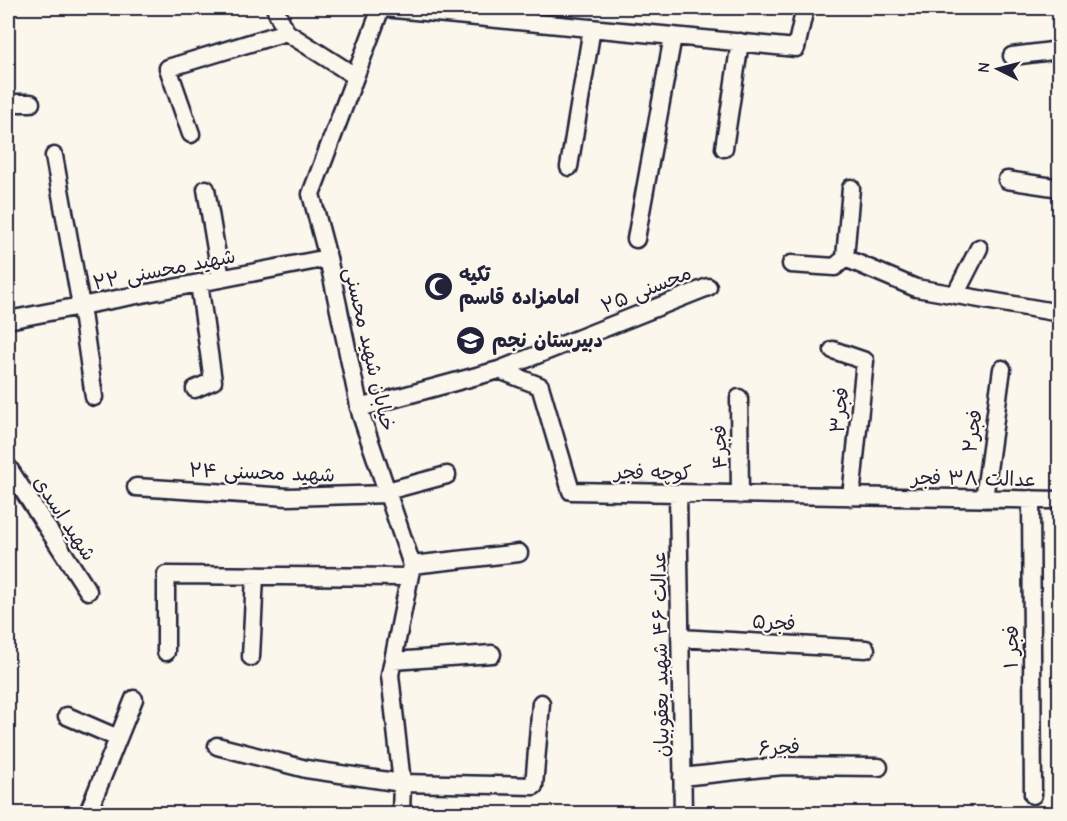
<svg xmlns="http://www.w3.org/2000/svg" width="1067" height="821" viewBox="0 0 1067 821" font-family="'Comic Neue','Playpen Sans Arabic',sans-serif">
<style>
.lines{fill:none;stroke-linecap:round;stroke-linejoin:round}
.street-casing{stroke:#22223b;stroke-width:21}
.street{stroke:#fbf7ec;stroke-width:16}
.labels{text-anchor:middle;stroke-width:4.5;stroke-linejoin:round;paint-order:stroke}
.street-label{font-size:20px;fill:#22223b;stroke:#fbf7ec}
.poi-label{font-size:20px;font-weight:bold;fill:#22223b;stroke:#fbf7ec;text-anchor:start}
</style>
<rect width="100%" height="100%" fill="#fbf7ec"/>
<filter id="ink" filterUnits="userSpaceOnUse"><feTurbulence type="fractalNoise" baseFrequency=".0167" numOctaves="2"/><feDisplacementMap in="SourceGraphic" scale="12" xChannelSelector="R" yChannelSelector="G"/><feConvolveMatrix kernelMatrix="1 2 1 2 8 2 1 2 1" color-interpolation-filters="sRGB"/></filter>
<g filter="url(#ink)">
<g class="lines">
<defs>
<path id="street" d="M 275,8 L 286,32 L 355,76
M 381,8 L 311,194 L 328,258 L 361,415 L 412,565 L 390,675 L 402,783 L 401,814
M 384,8 L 796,48 L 805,8
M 1012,56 L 1060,50
M 8,103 L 31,103
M 191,134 L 168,68 L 286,32
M 724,148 L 740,42
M 54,156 L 81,306 L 94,397
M 569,167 L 592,28
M 1007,180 L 1060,188
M 206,189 L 221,279
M 636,239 L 673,36
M 845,258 L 916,288 L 1060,313
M 791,264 L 835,267 L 845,258 L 851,188
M 955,295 L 979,248
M 8,320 L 328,258
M 833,350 L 865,361 L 851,497
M 499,370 L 540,386 L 571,491 L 1060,500
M 195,389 L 213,381 L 199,283
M 739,398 L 740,495
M 359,408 L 499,370 L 708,287
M 8,467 L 88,591
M 136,487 L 288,497 L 388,494
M 387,491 L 447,475
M 678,493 L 683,814
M 984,499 L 1002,369
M 1031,499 L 1033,795
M 412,565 L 519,553
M 680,638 L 866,649
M 166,652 L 166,575 L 409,577
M 251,657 L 255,576
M 393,661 L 492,654
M 67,716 L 118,738
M 217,746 L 306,769 L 402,783 L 534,786 L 541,703
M 682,777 L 783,766 L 879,767
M 91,814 L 89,810 L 134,699"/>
</defs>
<!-- street casing -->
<use href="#street" class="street-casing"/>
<!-- street -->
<use href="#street" class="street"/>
</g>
</g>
<!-- icons -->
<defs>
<symbol id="mosque-disc" viewBox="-11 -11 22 22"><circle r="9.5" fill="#22223b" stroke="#fbf7ec"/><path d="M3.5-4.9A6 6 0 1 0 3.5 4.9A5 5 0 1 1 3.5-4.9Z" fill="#fff"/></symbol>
<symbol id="school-disc" viewBox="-11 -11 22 22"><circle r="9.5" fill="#22223b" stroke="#fbf7ec"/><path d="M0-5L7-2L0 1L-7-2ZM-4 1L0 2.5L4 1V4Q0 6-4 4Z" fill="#fff"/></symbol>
</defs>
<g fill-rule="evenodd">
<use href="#mosque-disc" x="422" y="270" width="33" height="33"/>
<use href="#school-disc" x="454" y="324" width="33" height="33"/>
</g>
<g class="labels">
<!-- street labels -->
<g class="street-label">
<text transform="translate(164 269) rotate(-11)" y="7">شهید محسنی ۲۲</text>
<text transform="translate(646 289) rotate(-22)" y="7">محسنی ۲۵</text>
<text transform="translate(370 349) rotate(77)" y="7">خیابان شهید محسنی</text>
<text transform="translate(839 410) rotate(-84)" y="7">فجر۳</text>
<text transform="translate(972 431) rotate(-82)" y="7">فجر۲</text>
<text transform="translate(719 447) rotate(-91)" y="7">فجر۴</text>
<text transform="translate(262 472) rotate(2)" y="7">شهید محسنی ۲۴</text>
<text transform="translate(653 472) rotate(1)" y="7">کوچه فجر</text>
<text transform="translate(974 478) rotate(1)" y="7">عدالت ۳۸ فجر</text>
<text transform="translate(65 518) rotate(57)" y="7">شهید اسدی</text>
<text transform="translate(774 622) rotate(3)" y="7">فجر۵</text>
<text transform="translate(1011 647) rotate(-90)" y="7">فجر ۱</text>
<text transform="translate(660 654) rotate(-91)" y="7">عدالت ۴۶ شهید یعقوبیان</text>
<text transform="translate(779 747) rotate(-3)" y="7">فجر۶</text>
</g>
<!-- poi labels -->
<g class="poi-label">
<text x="459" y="281">تکیه<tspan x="459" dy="23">امامزاده قاسم</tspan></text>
<text x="492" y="347">دبیرستان نجم</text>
</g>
</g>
<!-- margin -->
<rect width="1067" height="821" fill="none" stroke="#fbf7ec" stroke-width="30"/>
<rect x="15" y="15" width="1037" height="791" fill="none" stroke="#22223b" stroke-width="2" filter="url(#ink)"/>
<!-- north arrow -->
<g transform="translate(998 69) rotate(276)" stroke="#fbf7ec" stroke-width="4.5" paint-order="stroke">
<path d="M0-4.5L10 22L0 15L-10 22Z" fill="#22223b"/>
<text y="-9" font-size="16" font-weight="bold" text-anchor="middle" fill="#22223b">N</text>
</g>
</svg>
